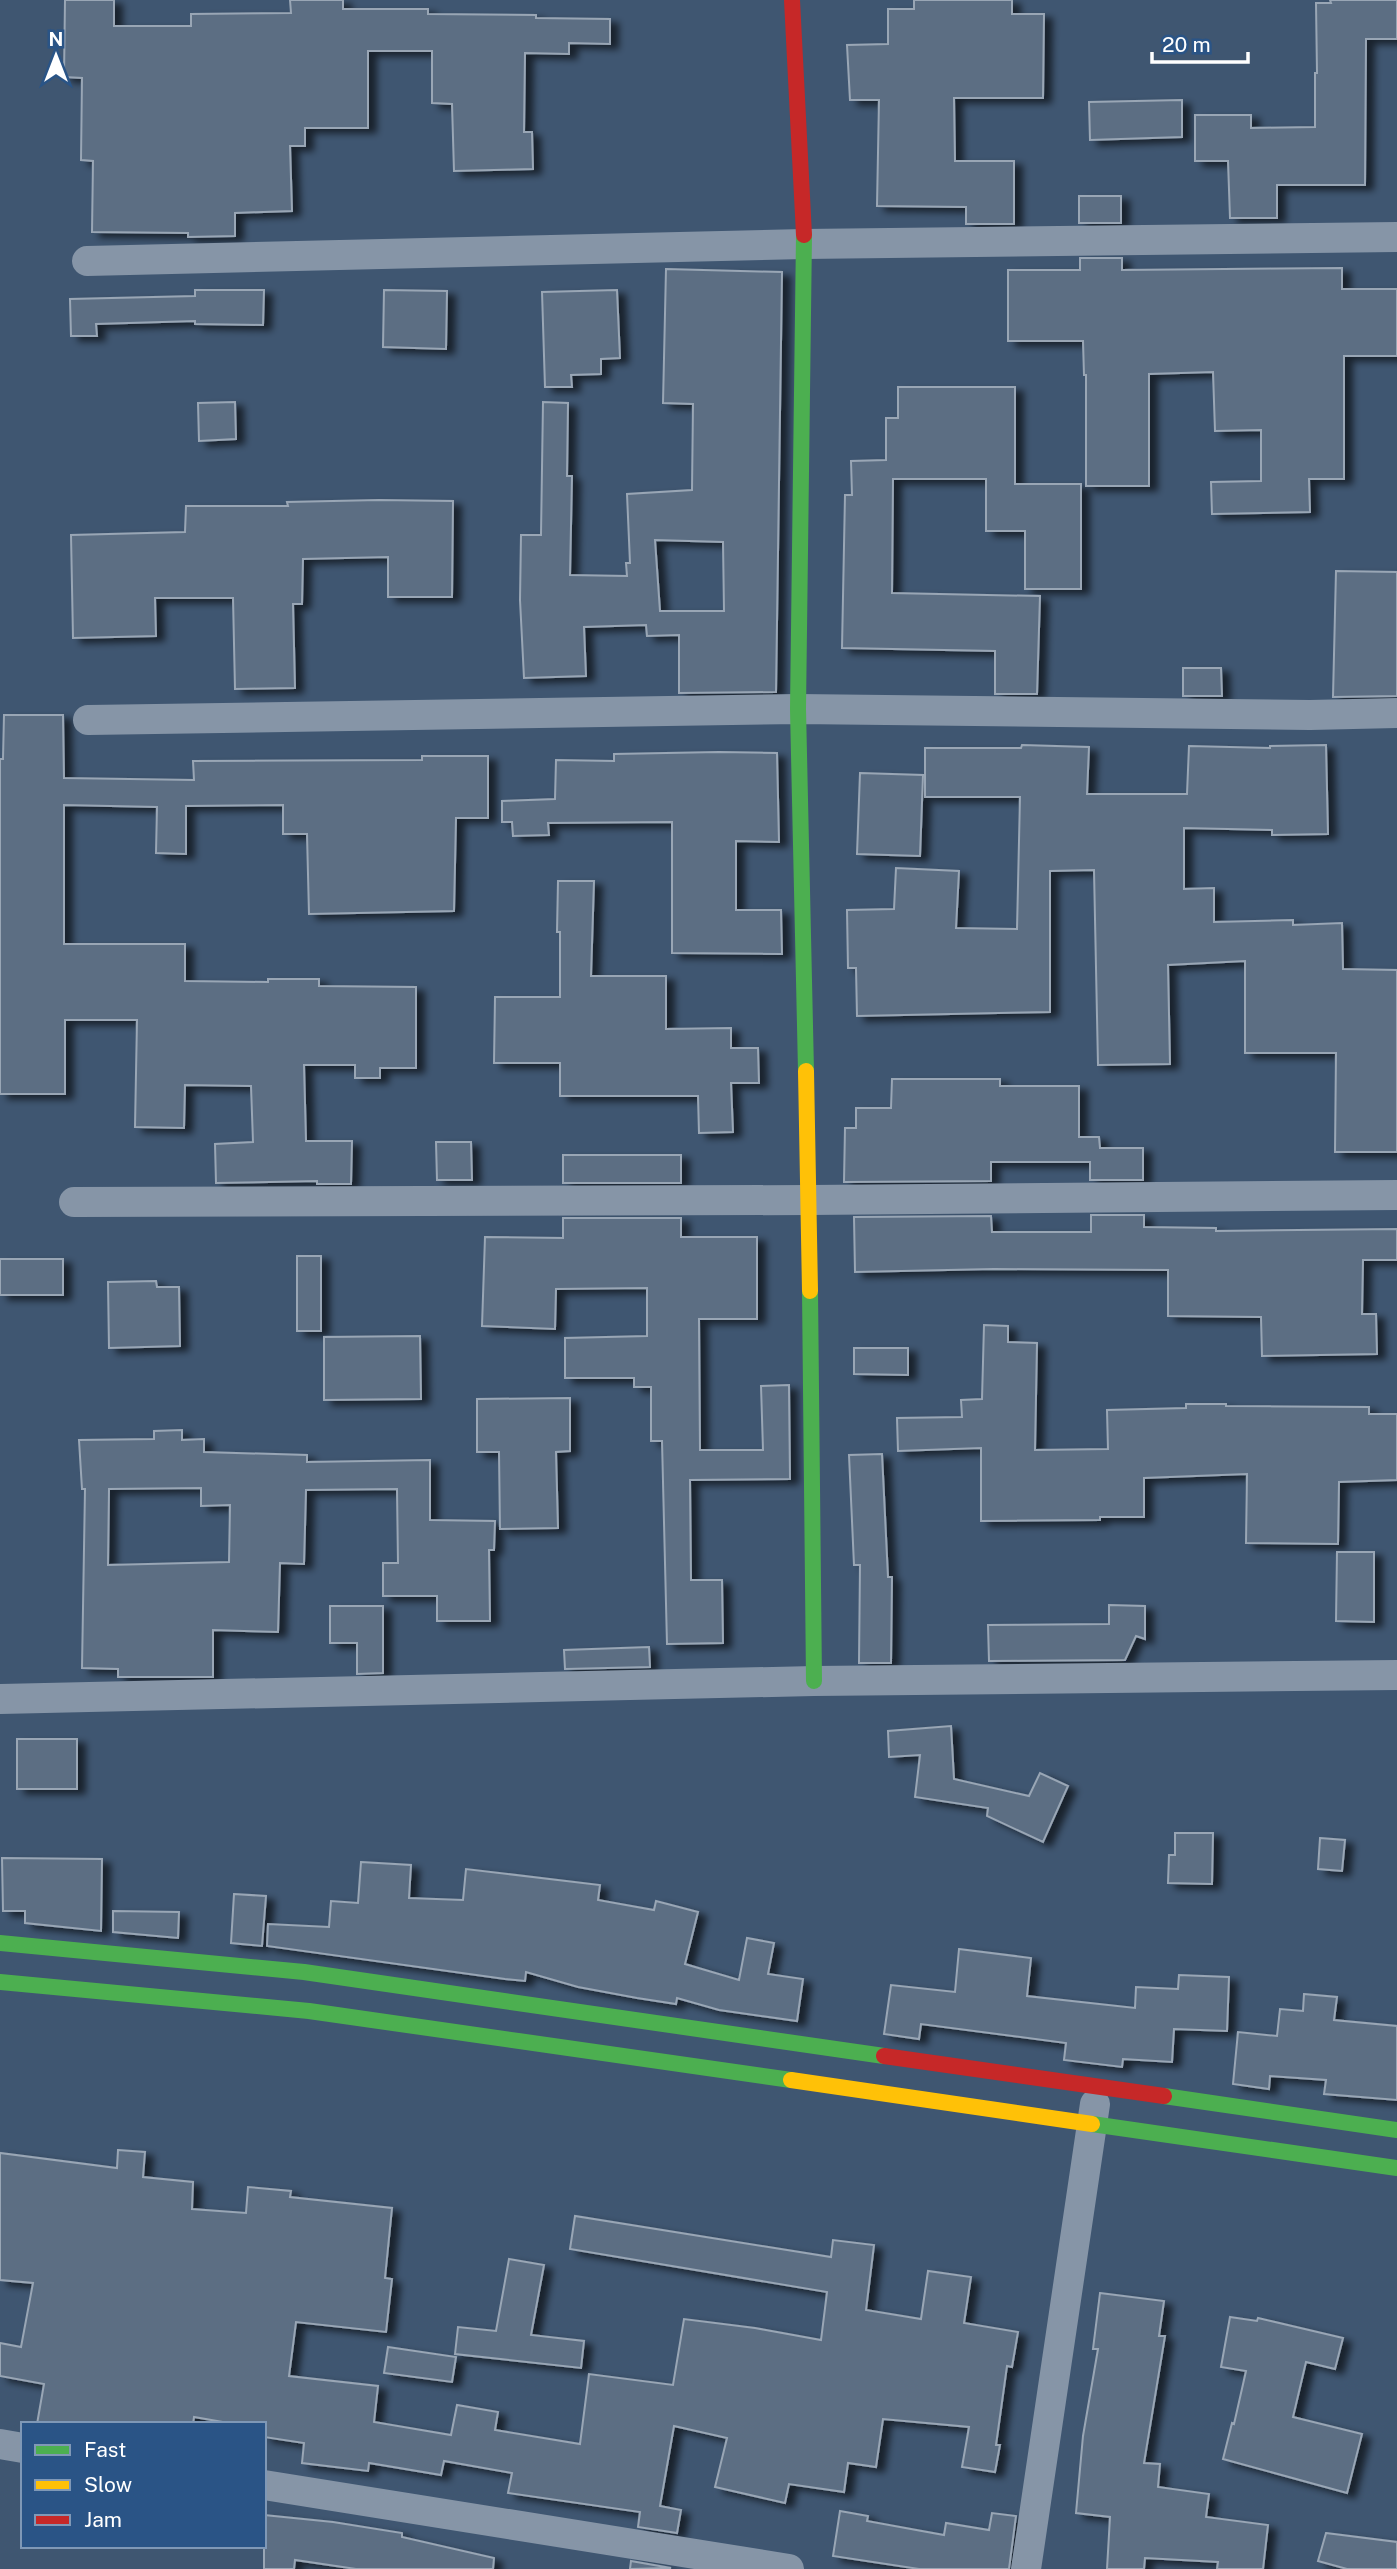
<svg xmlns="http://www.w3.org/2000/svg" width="1397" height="2569" viewBox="0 0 1397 2569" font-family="'Public Sans',sans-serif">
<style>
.building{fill:#5c6e83;stroke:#99a6b5;stroke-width:2;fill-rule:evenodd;filter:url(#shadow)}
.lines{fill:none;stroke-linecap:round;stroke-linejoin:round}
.street{stroke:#8695a7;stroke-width:30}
.fast{stroke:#4caf50;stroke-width:16}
.slow{stroke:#ffc107;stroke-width:16}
.jam{stroke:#c62828;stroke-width:16}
</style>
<defs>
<filter id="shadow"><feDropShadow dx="8" dy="4.5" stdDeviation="3.5" flood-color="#0009"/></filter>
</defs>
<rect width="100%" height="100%" fill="#3f5671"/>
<!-- building -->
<path class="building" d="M 65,0 L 114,0 L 114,26 L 191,26 L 191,14 L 291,13 L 290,0 L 343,0 L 343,9 L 428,9 L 428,14 L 536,15 L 536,18 L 610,19 L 610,44 L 569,43 L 569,54 L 525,53 L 524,132 L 532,132 L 533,169 L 454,171 L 452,104 L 432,103 L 432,51 L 368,51 L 368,128 L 305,128 L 305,146 L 290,146 L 292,211 L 235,213 L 235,236 L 188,237 L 188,233 L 92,232 L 93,161 L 81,160 L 82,78 L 64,77 Z
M 914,0 L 1012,0 L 1012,14 L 1044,14 L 1043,98 L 954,98 L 955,161 L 1014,161 L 1014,224 L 966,224 L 966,207 L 877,206 L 879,100 L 850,100 L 847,45 L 888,44 L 888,9 L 914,9 Z
M 1330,0 L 1397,0 L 1397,39 L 1366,39 L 1365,185 L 1277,185 L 1277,218 L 1230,218 L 1228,161 L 1195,161 L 1195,115 L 1251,115 L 1251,128 L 1315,127 L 1315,73 L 1317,73 L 1316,3 L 1331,3 Z
M 1182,100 L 1182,137 L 1090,140 L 1089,102 Z
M 1079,196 L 1121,196 L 1121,223 L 1079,223 Z
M 1080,258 L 1122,258 L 1122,270 L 1342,268 L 1342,289 L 1397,289 L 1397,356 L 1344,356 L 1344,479 L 1309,479 L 1310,512 L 1212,514 L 1211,482 L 1261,481 L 1261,430 L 1215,431 L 1213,372 L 1149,374 L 1149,486 L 1086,486 L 1086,375 L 1084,375 L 1083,341 L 1008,341 L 1008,270 L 1080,270 Z
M 666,269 L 782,272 L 776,692 L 679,693 L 679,635 L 647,636 L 646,625 L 584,627 L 586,676 L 524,678 L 520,600 L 521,535 L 541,535 L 543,402 L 568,403 L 567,476 L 572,476 L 570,575 L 627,576 L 626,563 L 630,563 L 627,494 L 692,490 L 693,404 L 663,403 ZM 655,540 L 723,542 L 724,611 L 660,611 Z
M 195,290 L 264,290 L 263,325 L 195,324 L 195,321 L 96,324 L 97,336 L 71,336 L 70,299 L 195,296 Z
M 384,290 L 447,291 L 446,349 L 383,347 Z
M 617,290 L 620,358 L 601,359 L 601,374 L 571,375 L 572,387 L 545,387 L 542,292 Z
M 898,387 L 1015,387 L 1015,484 L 1081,484 L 1081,589 L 1025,589 L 1025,531 L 986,531 L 986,479 L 893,479 L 892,593 L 1040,596 L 1037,694 L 995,694 L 995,651 L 842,648 L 845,495 L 852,495 L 851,461 L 886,460 L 886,418 L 898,418 Z
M 235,402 L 236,439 L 199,441 L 198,403 Z
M 379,500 L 453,501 L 452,597 L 388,597 L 388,557 L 303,559 L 302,604 L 293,604 L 295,688 L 235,689 L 233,598 L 155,598 L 156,636 L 73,638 L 71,535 L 185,532 L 186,506 L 288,506 L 287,502 Z
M 1336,571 L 1397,572 L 1397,696 L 1333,697 Z
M 1183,668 L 1221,668 L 1222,696 L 1183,696 Z
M 4,715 L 63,715 L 64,778 L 194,780 L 193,761 L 422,760 L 422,756 L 488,756 L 488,818 L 456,818 L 454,911 L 309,914 L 307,834 L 283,834 L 283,805 L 186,806 L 186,854 L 156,853 L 157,807 L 64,805 L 64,944 L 185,944 L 185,981 L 268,982 L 268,979 L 319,979 L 319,986 L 416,987 L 416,1068 L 380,1068 L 380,1078 L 355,1078 L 355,1065 L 304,1065 L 306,1141 L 352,1141 L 351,1184 L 317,1184 L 317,1181 L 216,1183 L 215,1144 L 253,1142 L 251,1086 L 185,1085 L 184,1128 L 135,1127 L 137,1020 L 65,1020 L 65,1094 L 0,1094 L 0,759 L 3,759 Z
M 1022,745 L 1089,747 L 1087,794 L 1187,794 L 1189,746 L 1270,748 L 1270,746 L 1326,745 L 1328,834 L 1272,835 L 1272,830 L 1184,828 L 1184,889 L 1214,888 L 1214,922 L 1293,920 L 1293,925 L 1342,923 L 1343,969 L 1397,970 L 1397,1152 L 1335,1152 L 1336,1053 L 1245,1053 L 1245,961 L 1168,965 L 1170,1064 L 1098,1065 L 1094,870 L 1050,871 L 1050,1012 L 857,1016 L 856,968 L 848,968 L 847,910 L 894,909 L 896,868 L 959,871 L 956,928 L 1017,929 L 1020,797 L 925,797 L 925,748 L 1021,748 Z
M 719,752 L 777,753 L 779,842 L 736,841 L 736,910 L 781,910 L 782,954 L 672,953 L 672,822 L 548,823 L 549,835 L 513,836 L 512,822 L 502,822 L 502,801 L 555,799 L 556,760 L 614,761 L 614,754 Z
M 860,773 L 923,775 L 920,856 L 857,854 Z
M 558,881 L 594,881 L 591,976 L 666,976 L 666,1029 L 731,1028 L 731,1048 L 758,1048 L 759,1083 L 731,1083 L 733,1132 L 699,1133 L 698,1096 L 560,1096 L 560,1063 L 494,1063 L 495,997 L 560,997 L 560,932 L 557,932 Z
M 892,1079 L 1000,1079 L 1000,1086 L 1079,1086 L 1079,1137 L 1099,1137 L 1100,1148 L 1143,1148 L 1143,1180 L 1090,1180 L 1090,1162 L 991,1162 L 991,1181 L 844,1182 L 845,1128 L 856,1128 L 856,1108 L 891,1108 Z
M 436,1142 L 471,1142 L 472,1180 L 437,1180 Z
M 563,1155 L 681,1155 L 681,1183 L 563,1183 Z
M 1091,1215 L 1144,1215 L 1144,1227 L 1216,1228 L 1216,1231 L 1397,1229 L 1397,1260 L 1363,1260 L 1362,1314 L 1376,1314 L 1377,1354 L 1262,1356 L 1261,1317 L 1168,1316 L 1168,1270 L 994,1269 L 855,1272 L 854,1217 L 991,1216 L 992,1232 L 1091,1232 Z
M 563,1218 L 681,1218 L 681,1237 L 757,1237 L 757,1319 L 699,1319 L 700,1450 L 763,1450 L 761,1386 L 789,1385 L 790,1479 L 690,1480 L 691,1580 L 722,1580 L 723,1643 L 667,1644 L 662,1441 L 651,1441 L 651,1387 L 634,1387 L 634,1378 L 565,1378 L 565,1338 L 647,1336 L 647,1288 L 556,1289 L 555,1329 L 482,1326 L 485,1237 L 563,1238 Z
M 297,1256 L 321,1256 L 321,1331 L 297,1331 Z
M 0,1259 L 63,1259 L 63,1295 L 0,1295 Z
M 156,1281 L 157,1287 L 179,1287 L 180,1346 L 109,1348 L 108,1282 Z
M 984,1325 L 1008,1326 L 1008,1342 L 1037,1343 L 1035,1450 L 1108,1449 L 1107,1410 L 1186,1408 L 1186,1404 L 1226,1404 L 1226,1406 L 1369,1407 L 1369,1414 L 1397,1414 L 1397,1480 L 1339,1482 L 1338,1544 L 1246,1543 L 1247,1474 L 1144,1478 L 1144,1517 L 1100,1517 L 1100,1520 L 981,1521 L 981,1448 L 898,1451 L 897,1418 L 962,1417 L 961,1400 L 982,1399 Z
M 420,1336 L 421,1399 L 324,1400 L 324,1337 Z
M 854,1348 L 908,1348 L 908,1375 L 854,1374 Z
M 570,1398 L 570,1451 L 556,1452 L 558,1528 L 500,1529 L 499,1452 L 477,1452 L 477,1399 Z
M 182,1430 L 182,1440 L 204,1439 L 204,1452 L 307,1455 L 307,1462 L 430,1460 L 430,1520 L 495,1521 L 494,1550 L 489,1550 L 490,1621 L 437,1621 L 437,1596 L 383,1596 L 383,1563 L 398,1563 L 397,1489 L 306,1490 L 304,1564 L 280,1563 L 278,1632 L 213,1630 L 213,1677 L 118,1677 L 118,1669 L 82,1668 L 85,1489 L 82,1489 L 79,1440 L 154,1439 L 154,1431 ZM 201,1488 L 201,1506 L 230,1505 L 229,1562 L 108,1565 L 109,1489 Z
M 882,1454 L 888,1577 L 892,1577 L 891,1663 L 859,1663 L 860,1565 L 854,1565 L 849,1455 Z
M 1337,1552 L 1374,1552 L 1374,1622 L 1336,1621 Z
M 1109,1605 L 1145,1606 L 1145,1639 L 1136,1636 L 1125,1660 L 989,1661 L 988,1625 L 1109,1624 Z
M 330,1606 L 383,1606 L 383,1673 L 357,1674 L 357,1643 L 330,1643 Z
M 649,1647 L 650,1667 L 565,1669 L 564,1650 Z
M 951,1726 L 954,1779 L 1029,1796 L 1040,1773 L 1068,1786 L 1043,1842 L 987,1816 L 988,1808 L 915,1797 L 920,1755 L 889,1757 L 888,1731 Z
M 17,1739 L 77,1739 L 77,1789 L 17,1789 Z
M 1175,1833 L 1213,1833 L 1212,1884 L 1168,1883 L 1169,1855 L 1175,1855 Z
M 1320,1838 L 1345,1840 L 1342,1871 L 1318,1869 Z
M 2,1858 L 102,1859 L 101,1931 L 25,1923 L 25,1911 L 3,1911 Z
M 361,1862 L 411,1865 L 409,1898 L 463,1900 L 466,1869 L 600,1885 L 598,1900 L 654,1910 L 656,1901 L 698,1912 L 685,1964 L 739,1980 L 747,1938 L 774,1943 L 768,1974 L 803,1979 L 797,2021 L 719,2010 L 677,1998 L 676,2004 L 637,1998 L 578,1987 L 526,1972 L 525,1981 L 505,1979 L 267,1946 L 268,1924 L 329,1927 L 331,1901 L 358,1903 Z
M 234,1894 L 266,1896 L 262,1946 L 231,1943 Z
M 113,1911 L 179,1912 L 178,1938 L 113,1932 Z
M 959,1949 L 1031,1958 L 1027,1996 L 1135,2008 L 1136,1987 L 1178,1989 L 1179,1975 L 1229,1977 L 1227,2031 L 1174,2029 L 1172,2062 L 1123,2059 L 1122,2067 L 1064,2060 L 1066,2043 L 921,2024 L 919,2039 L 884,2034 L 891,1985 L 955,1992 Z
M 1304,1994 L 1337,1997 L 1334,2020 L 1397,2026 L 1397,2100 L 1324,2094 L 1326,2080 L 1270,2076 L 1269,2089 L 1233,2084 L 1238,2032 L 1277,2036 L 1280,2009 L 1303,2011 Z
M 118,2150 L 145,2152 L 143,2177 L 193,2182 L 192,2209 L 246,2213 L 248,2187 L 291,2191 L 290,2197 L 392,2208 L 385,2278 L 392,2279 L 386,2332 L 296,2322 L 289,2376 L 378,2386 L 374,2422 L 451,2435 L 457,2405 L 498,2412 L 495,2430 L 580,2444 L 589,2374 L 673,2385 L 684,2319 L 755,2328 L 821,2340 L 827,2292 L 570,2249 L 575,2216 L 831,2257 L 833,2240 L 874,2245 L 866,2310 L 921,2319 L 928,2271 L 971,2277 L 964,2323 L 1018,2332 L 1012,2367 L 1007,2366 L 996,2445 L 1000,2445 L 995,2472 L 962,2467 L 969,2427 L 883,2419 L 876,2467 L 848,2463 L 844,2492 L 789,2484 L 785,2503 L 715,2487 L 727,2438 L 674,2426 L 660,2506 L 681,2510 L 677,2533 L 638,2527 L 640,2512 L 508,2493 L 512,2473 L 444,2461 L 441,2475 L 369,2463 L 368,2471 L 302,2463 L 304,2443 L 264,2437 L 264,2424 L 234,2424 L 194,2417 L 193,2424 L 37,2424 L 44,2384 L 0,2376 L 0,2343 L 21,2347 L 33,2283 L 0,2280 L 0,2153 L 117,2168 Z
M 509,2259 L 544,2265 L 531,2335 L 584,2341 L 581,2368 L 455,2354 L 458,2327 L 496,2331 Z
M 1100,2293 L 1164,2301 L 1159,2336 L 1165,2336 L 1144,2463 L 1160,2464 L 1158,2487 L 1209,2494 L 1206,2517 L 1268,2525 L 1263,2569 L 1217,2569 L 1218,2562 L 1145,2558 L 1144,2569 L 1107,2569 L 1110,2517 L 1076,2513 L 1083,2436 L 1098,2349 L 1093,2349 Z
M 1230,2317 L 1257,2321 L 1258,2318 L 1343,2338 L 1335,2369 L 1306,2362 L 1293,2417 L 1362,2434 L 1347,2493 L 1223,2459 L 1232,2423 L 1234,2424 L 1246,2371 L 1221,2367 Z
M 388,2347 L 456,2357 L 452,2382 L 384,2373 Z
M 840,2511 L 868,2516 L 867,2521 L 944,2535 L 946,2523 L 989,2530 L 992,2513 L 1016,2516 L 1009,2569 L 919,2569 L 833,2556 Z
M 264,2515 L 333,2522 L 402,2533 L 402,2537 L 494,2558 L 493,2569 L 356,2569 L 295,2560 L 294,2569 L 264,2569 Z
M 1326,2533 L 1397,2542 L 1397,2569 L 1347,2569 L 1318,2561 Z
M 631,2561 L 671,2568 L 630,2569 Z"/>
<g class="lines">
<!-- street -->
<path class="street" d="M 87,261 L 804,244 L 1397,237
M 88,720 L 798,709 L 1310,715 L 1397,713
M 74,1202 L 809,1200 L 1397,1195
M 0,1699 L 814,1681 L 1397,1675
M 0,2444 L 23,2448
M 264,2485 L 789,2569
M 1026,2569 L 1095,2104"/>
<!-- fast -->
<path class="fast" d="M 804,235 L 798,709 L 806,1071
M 810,1291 L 814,1681
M 0,1943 L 304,1972 L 884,2056
M 0,1982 L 309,2011 L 791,2080
M 1164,2096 L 1397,2130
M 1092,2124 L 1397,2168"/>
<!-- slow -->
<path class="slow" d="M 806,1071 L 810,1291
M 791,2080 L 1092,2124"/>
<!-- jam -->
<path class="jam" d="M 792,0 L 804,235
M 884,2056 L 1164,2096"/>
</g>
<!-- legend -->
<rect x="21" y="2422" width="245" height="126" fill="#2a5486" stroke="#7f98b6" stroke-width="2"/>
<rect x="35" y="2445" width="35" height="10" fill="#4caf50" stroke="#7f98b6" stroke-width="2"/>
<text x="84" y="2457" font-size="21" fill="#ffffff">Fast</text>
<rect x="35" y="2480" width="35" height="10" fill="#ffc107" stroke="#7f98b6" stroke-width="2"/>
<text x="84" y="2492" font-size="21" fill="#ffffff">Slow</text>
<rect x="35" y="2515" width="35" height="10" fill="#c62828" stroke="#7f98b6" stroke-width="2"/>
<text x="84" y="2527" font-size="21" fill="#ffffff">Jam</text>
<!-- north arrow -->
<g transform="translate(56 56)" stroke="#2a5486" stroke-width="5" paint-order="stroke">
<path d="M0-5L12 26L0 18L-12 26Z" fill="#ffffff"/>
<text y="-10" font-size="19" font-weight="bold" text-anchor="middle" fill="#ffffff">N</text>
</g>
<!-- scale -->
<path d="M1152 52v10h96v-10" fill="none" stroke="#ffffff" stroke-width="3.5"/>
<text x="1162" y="52" font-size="21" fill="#ffffff" stroke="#2a5486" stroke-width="5" paint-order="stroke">20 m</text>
</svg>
